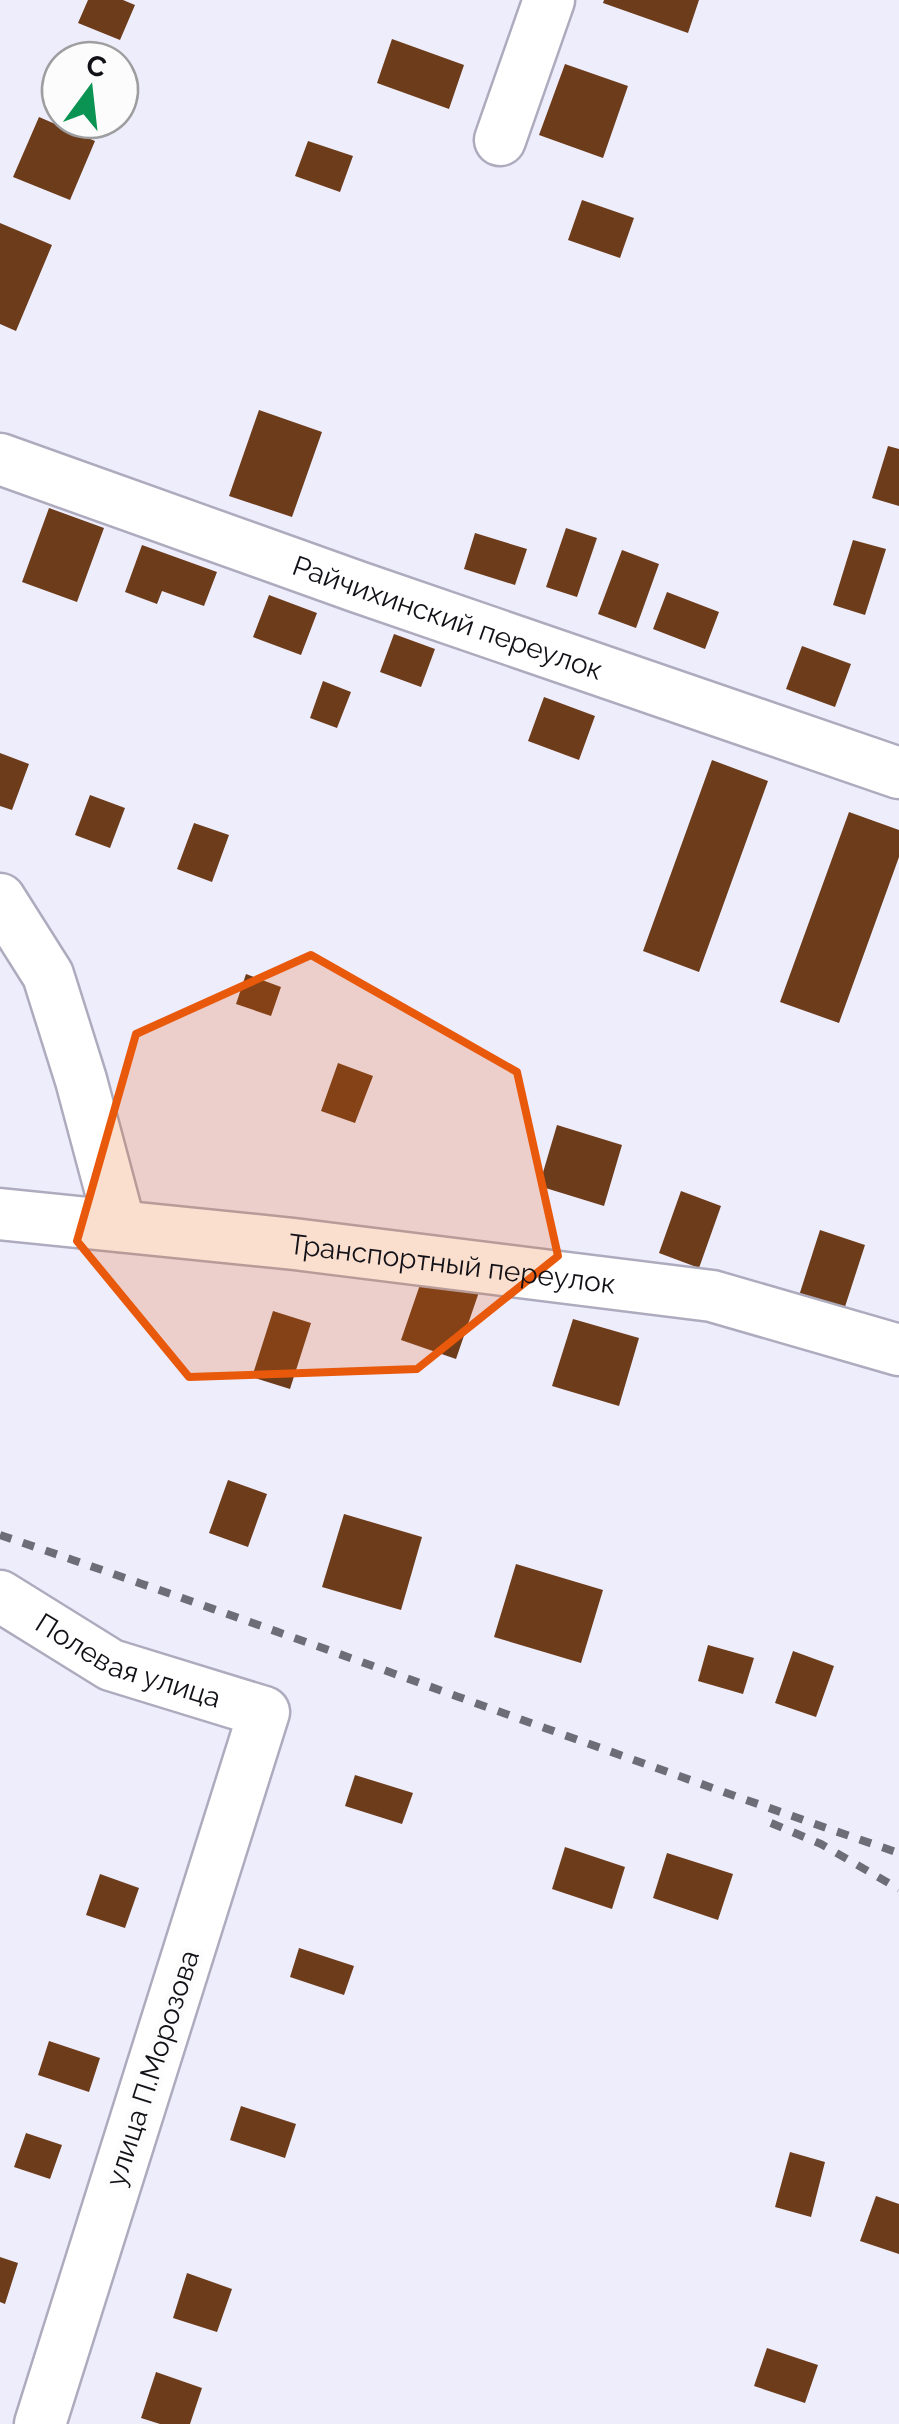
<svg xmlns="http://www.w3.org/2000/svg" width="899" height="2424" viewBox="0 0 899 2424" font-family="Raleway,sans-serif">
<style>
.building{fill:#6d3c1a}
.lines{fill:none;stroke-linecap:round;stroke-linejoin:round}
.minor-casing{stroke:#adabbd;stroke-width:55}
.minor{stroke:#fff;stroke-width:50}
.rail{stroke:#6d6d77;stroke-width:8;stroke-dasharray:12 12;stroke-linecap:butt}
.marked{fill:#e8590c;fill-opacity:0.2;stroke:#e8590c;stroke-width:8;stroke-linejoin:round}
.labels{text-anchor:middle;stroke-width:10;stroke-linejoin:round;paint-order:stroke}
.street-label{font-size:28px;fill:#111117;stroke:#fcfcfc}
</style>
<rect width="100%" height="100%" fill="#eeedfc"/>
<!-- building -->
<path class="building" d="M 88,0 L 123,0 L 135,5 L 120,40 L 78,23 Z
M 604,0 L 699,0 L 688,33 L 603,3 Z
M 392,39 L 464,65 L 449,109 L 377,83 Z
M 565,64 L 628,86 L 603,158 L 539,135 Z
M 39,117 L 95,141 L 70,200 L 13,177 Z
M 308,141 L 353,156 L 340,192 L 295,176 Z
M 582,200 L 634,218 L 620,258 L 568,240 Z
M 0,223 L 52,245 L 16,331 L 0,324 Z
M 259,410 L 322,432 L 292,517 L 229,496 Z
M 888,446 L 899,449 L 899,506 L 872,498 Z
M 49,508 L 104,528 L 77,602 L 22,582 Z
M 566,528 L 597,538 L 577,597 L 546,587 Z
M 475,533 L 527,549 L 515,585 L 464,569 Z
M 853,540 L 886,549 L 865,615 L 833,605 Z
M 142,545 L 217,572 L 204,606 L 162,591 L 157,604 L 125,592 Z
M 622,550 L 659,564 L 636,628 L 598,614 Z
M 667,592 L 719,612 L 705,649 L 653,629 Z
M 269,595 L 317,613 L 301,655 L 253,637 Z
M 394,634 L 435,649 L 421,687 L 380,672 Z
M 802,646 L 851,664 L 835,707 L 786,689 Z
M 323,681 L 351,692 L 337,728 L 310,718 Z
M 544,697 L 595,716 L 579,760 L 528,741 Z
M 0,753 L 29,764 L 12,810 L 0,806 Z
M 712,760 L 768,781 L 699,972 L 643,951 Z
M 90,795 L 125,808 L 110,848 L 75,835 Z
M 849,812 L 899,830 L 899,857 L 839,1023 L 780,1002 Z
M 194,823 L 229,835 L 212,882 L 177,869 Z
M 246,974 L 281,987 L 271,1016 L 236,1004 Z
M 338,1063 L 373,1076 L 355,1123 L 321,1111 Z
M 557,1125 L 622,1145 L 604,1206 L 539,1186 Z
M 681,1191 L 721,1206 L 699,1268 L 659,1253 Z
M 820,1230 L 865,1245 L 842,1316 L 797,1302 Z
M 424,1273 L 479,1292 L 456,1359 L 401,1340 Z
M 273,1311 L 311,1323 L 290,1389 L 252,1377 Z
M 573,1319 L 639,1338 L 619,1406 L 552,1386 Z
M 228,1480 L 267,1494 L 248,1547 L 209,1533 Z
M 344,1514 L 422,1537 L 401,1610 L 322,1587 Z
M 516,1564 L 603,1590 L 581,1663 L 494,1637 Z
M 708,1645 L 754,1658 L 743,1694 L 698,1681 Z
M 793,1651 L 834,1666 L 816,1717 L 775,1703 Z
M 355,1775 L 413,1793 L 402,1824 L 345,1806 Z
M 565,1847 L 625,1867 L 612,1909 L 552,1889 Z
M 667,1853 L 733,1874 L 718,1920 L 653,1898 Z
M 100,1874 L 139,1888 L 125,1928 L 86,1915 Z
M 299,1948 L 354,1966 L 344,1995 L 290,1977 Z
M 49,2041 L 100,2058 L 89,2092 L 38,2075 Z
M 241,2106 L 296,2124 L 285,2158 L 230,2140 Z
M 26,2133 L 62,2145 L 50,2179 L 14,2167 Z
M 790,2152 L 825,2162 L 811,2217 L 775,2207 Z
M 876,2196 L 899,2204 L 899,2254 L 860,2241 Z
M 0,2257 L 18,2263 L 5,2304 L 0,2302 Z
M 187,2273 L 232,2289 L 217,2332 L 173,2318 Z
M 767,2348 L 818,2365 L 805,2403 L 754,2386 Z
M 156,2372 L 202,2388 L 190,2424 L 160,2424 L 141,2418 Z"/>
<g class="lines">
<defs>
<g id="minor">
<path d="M 500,140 L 549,0"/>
<path id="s1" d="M 0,459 L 358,587 L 899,773"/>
<path d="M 0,899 L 48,975 L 81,1080 L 120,1226"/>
<path id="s2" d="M 0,1214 L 294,1244 L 712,1296 L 899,1350"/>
<path id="s3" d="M 0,1596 L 111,1665 L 264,1712 L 40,2424"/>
</g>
</defs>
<!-- minor casing -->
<use href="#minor" class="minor-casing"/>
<!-- minor -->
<use href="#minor" class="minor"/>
<!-- rail -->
<path class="rail" d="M 0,1535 C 301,1637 598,1750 899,1853
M 771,1823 L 821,1844 L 899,1889"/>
</g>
<!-- marked area -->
<path class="marked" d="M 311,955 L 517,1072 L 558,1256 L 417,1369 L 189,1377 L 77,1241 L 136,1034 Z"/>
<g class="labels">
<!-- street labels -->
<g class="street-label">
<text dy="10" stroke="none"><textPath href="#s1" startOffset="475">Райчихинский переулок</textPath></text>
<text dy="10" stroke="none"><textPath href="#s2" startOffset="455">Транспортный переулок</textPath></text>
<text dy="10" stroke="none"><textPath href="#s3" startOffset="145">Полевая улица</textPath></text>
<text transform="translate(152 2068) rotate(-72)" y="10">улица П.Морозова</text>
</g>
</g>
<!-- north arrow -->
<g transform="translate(90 90) rotate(15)"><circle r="48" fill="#fcfcfc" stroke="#9e9ea0" stroke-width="2.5"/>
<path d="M0-8L18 38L0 25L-18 38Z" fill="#0a9352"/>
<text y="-15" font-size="28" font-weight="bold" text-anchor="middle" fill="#111117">С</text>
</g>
</svg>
